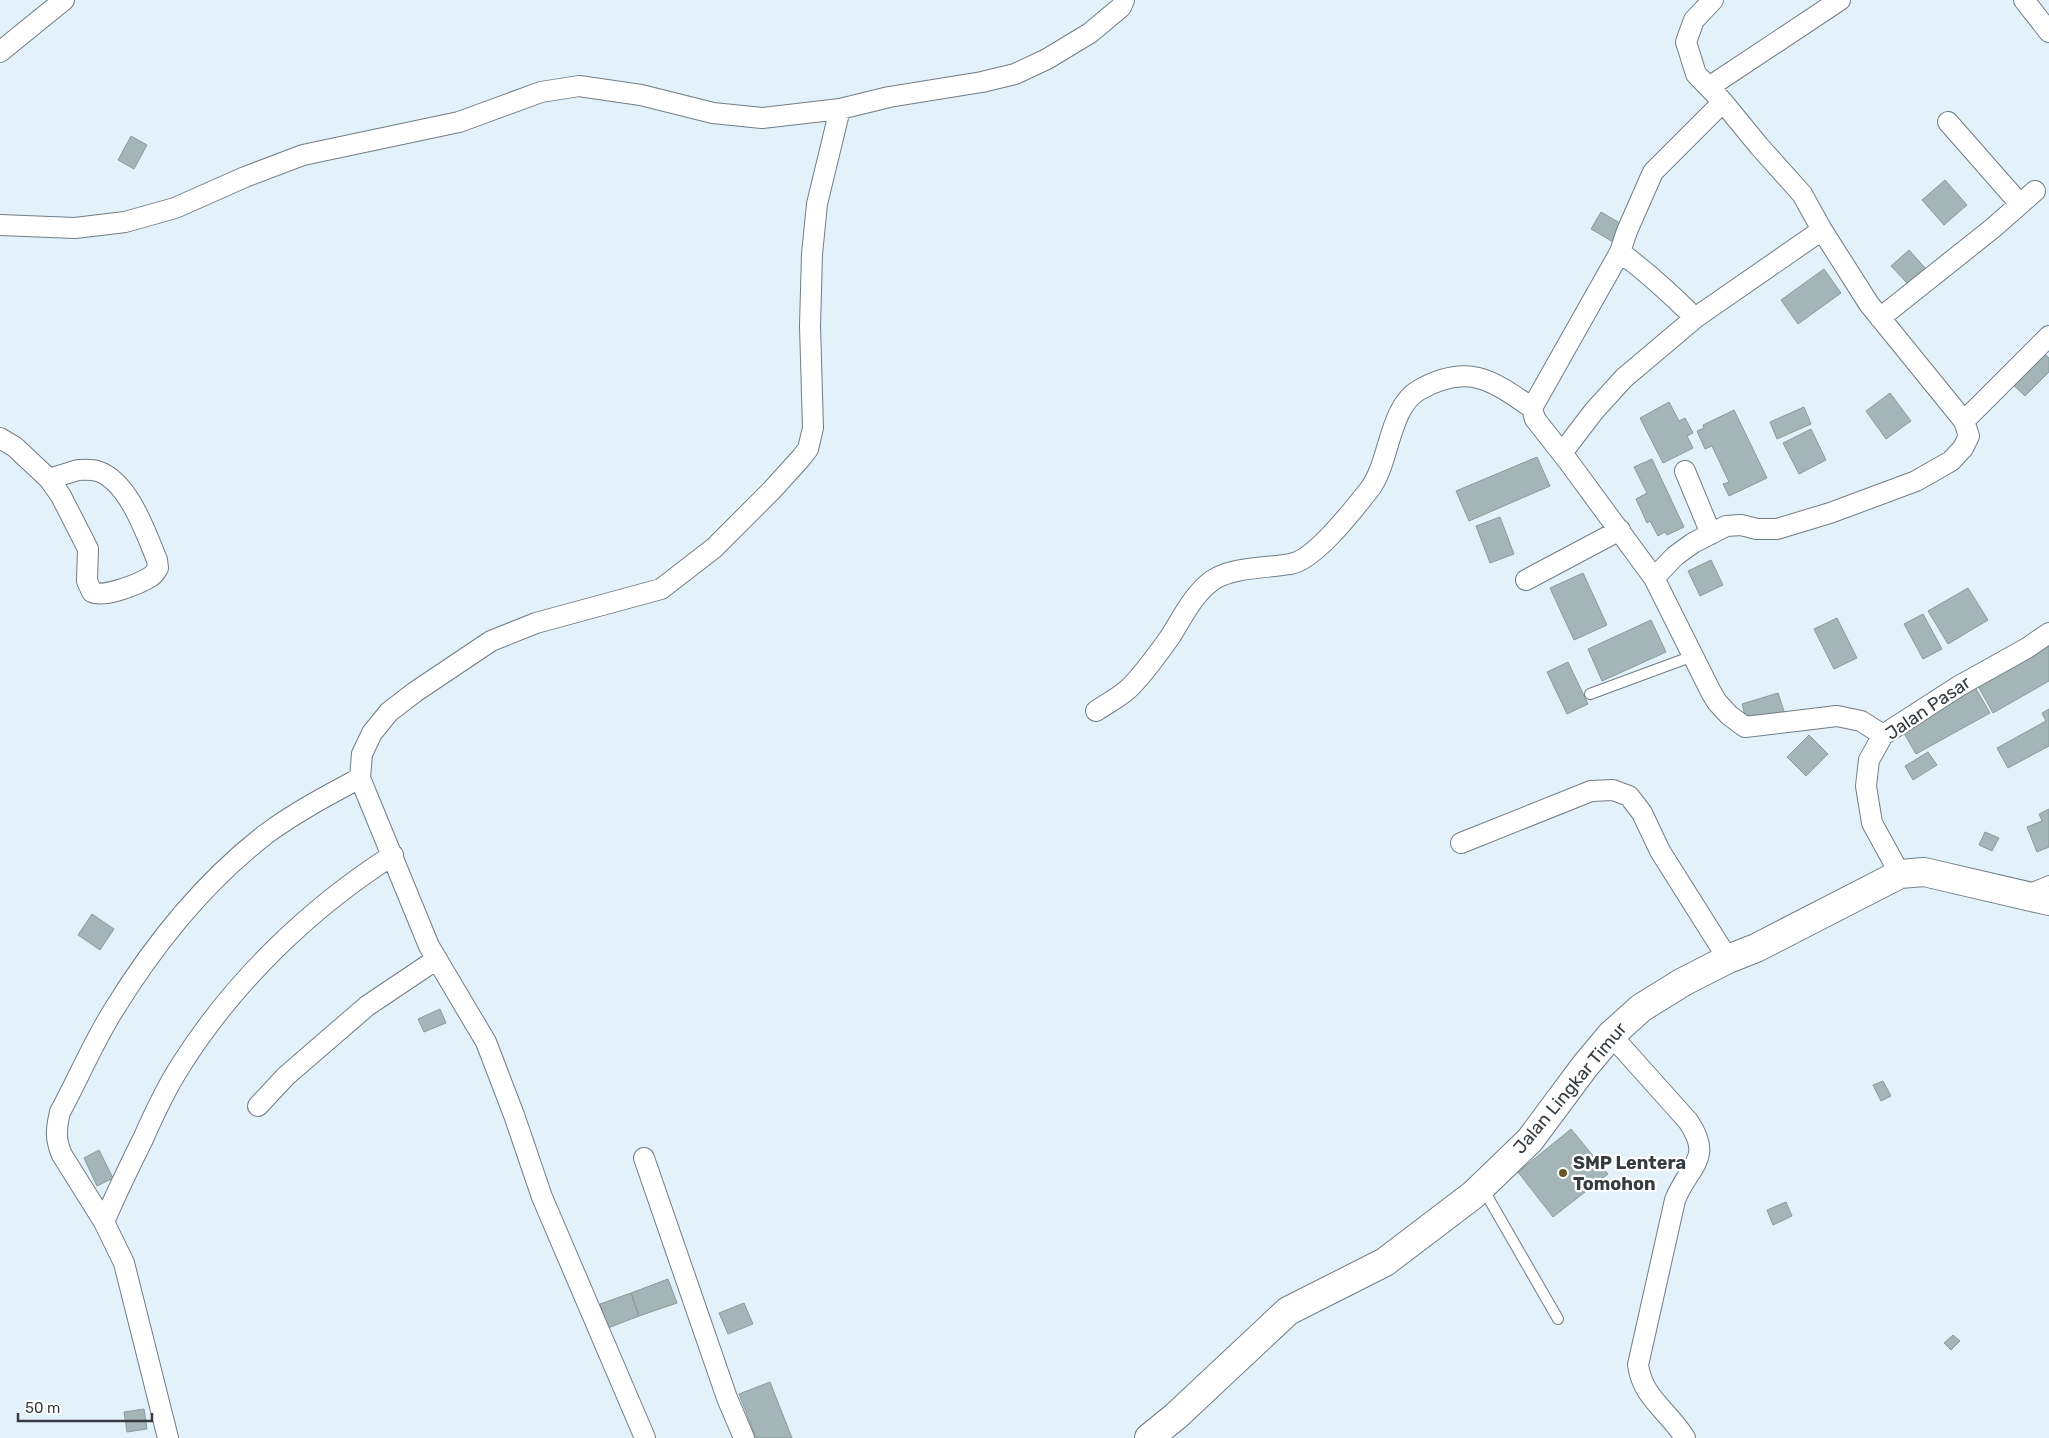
<svg xmlns="http://www.w3.org/2000/svg" width="2049" height="1438" viewBox="0 0 2049 1438" font-family="Rubik,sans-serif">
<style>
.building{fill:#a4b5b8;stroke:#8a9a9d}
.lines{fill:none;stroke-linecap:round;stroke-linejoin:round}
.lane-casing{stroke:#717d85;stroke-width:12}
.street-casing{stroke:#717d85;stroke-width:22}
.secondary-casing{stroke:#717d85;stroke-width:30}
.lane{stroke:#fff;stroke-width:10}
.street{stroke:#fff;stroke-width:20}
.secondary{stroke:#fff;stroke-width:28}
.poi-dot{fill:#665825;stroke:#fff;stroke-width:2}
.labels{text-anchor:middle;stroke-width:4.5;stroke-linejoin:round;paint-order:stroke}
.street-label{font-size:18px;fill:#363b3f;stroke:#fff}
.poi-label{font-size:18px;font-weight:bold;fill:#363b3f;stroke:#fff;text-anchor:start}
</style>
<rect width="100%" height="100%" fill="#e3f1fa"/>
<!-- building -->
<path class="building" d="M 131,136 L 147,145 L 134,169 L 118,160 Z
M 1945,180 L 1967,205 L 1944,225 L 1922,200 Z
M 1601,212 L 1625,226 L 1615,243 L 1591,229 Z
M 1909,250 L 1926,269 L 1908,284 L 1891,266 Z
M 1824,269 L 1841,293 L 1798,324 L 1781,300 Z
M 2039,348 L 2049,358 L 2049,372 L 2025,396 L 2008,380 Z
M 1890,393 L 1911,421 L 1886,439 L 1866,411 Z
M 1669,402 L 1679,421 L 1685,418 L 1693,433 L 1687,436 L 1693,448 L 1663,463 L 1640,418 Z
M 1804,407 L 1811,424 L 1777,439 L 1770,422 Z
M 1734,410 L 1767,478 L 1729,496 L 1723,484 L 1729,482 L 1712,446 L 1705,449 L 1697,431 L 1704,428 L 1703,425 Z
M 1811,429 L 1826,460 L 1799,474 L 1783,443 Z
M 1537,457 L 1550,486 L 1469,521 L 1456,491 Z
M 1652,459 L 1684,527 L 1667,535 L 1665,532 L 1658,536 L 1650,521 L 1647,523 L 1636,499 L 1647,493 L 1634,467 Z
M 1500,517 L 1514,554 L 1490,563 L 1476,526 Z
M 1711,560 L 1723,585 L 1700,596 L 1688,571 Z
M 1583,573 L 1607,625 L 1574,640 L 1550,588 Z
M 1968,588 L 1988,620 L 1948,644 L 1928,611 Z
M 1923,614 L 1942,649 L 1923,659 L 1904,624 Z
M 1837,618 L 1857,658 L 1834,669 L 1814,629 Z
M 1651,620 L 1666,652 L 1602,681 L 1588,649 Z
M 2049,645 L 2049,681 L 1993,713 L 1978,686 Z
M 1568,662 L 1588,704 L 1567,714 L 1547,672 Z
M 1975,687 L 1990,713 L 1916,754 L 1901,728 Z
M 1778,693 L 1785,714 L 1748,726 L 1742,704 Z
M 2049,709 L 2049,746 L 2008,768 L 1997,748 L 2046,721 L 2042,713 Z
M 1809,735 L 1828,754 L 1806,776 L 1787,757 Z
M 1928,752 L 1937,765 L 1913,780 L 1905,766 Z
M 2049,809 L 2049,847 L 2037,852 L 2027,827 L 2042,821 L 2039,814 Z
M 1985,832 L 1999,838 L 1992,851 L 1979,845 Z
M 92,914 L 114,929 L 100,950 L 78,935 Z
M 440,1009 L 446,1023 L 424,1032 L 418,1019 Z
M 1883,1081 L 1891,1096 L 1881,1101 L 1873,1085 Z
M 1571,1129 L 1608,1174 L 1553,1217 L 1518,1172 Z
M 99,1150 L 113,1178 L 97,1186 L 84,1158 Z
M 1786,1202 L 1792,1216 L 1773,1225 L 1767,1210 Z
M 668,1279 L 677,1303 L 639,1316 L 631,1293 Z
M 631,1293 L 639,1316 L 608,1328 L 600,1304 Z
M 744,1303 L 753,1324 L 728,1334 L 719,1313 Z
M 1953,1335 L 1960,1341 L 1951,1350 L 1944,1343 Z
M 770,1382 L 792,1438 L 756,1438 L 739,1394 Z
M 144,1409 L 147,1429 L 127,1432 L 124,1412 Z"/>
<g class="lines">
<defs>
<path id="lane" d="M 1590,694 L 1693,656
M 2027,890 L 2049,881
M 1482,1187 L 1558,1319"/>
<path id="street" d="M 1713,0 L 1694,20 L 1686,42 L 1696,74 L 1723,102 L 1759,146 L 1802,194 L 1822,230 L 1869,304 L 1964,421 L 1969,436 L 1963,448 L 1951,461 L 1916,481 L 1830,513 L 1777,529 L 1757,529 L 1741,525 L 1726,526 L 1693,543 L 1675,556 L 1654,578 L 1711,692 L 1717,702 L 1729,715 L 1745,727 L 1837,716 L 1861,721 L 1883,735
M 2024,0 L 2049,32
M 0,52 L 64,0
M 1709,87 L 1840,0
M 1948,122 L 2020,204
M 0,225 L 75,228 L 125,222 L 175,208 L 245,177 L 303,155 L 459,122 L 541,92 L 579,86 L 641,95 L 713,113 L 762,118 L 840,109 L 889,97 L 982,82 L 1015,74 L 1047,59 L 1090,33 L 1121,7 L 1124,0
M 1620,252 C 1648,273 1670,293 1695,318 L 1822,230
M 1880,318 L 1993,228 L 2035,191
M 1964,421 L 2049,336
M 0,438 L 15,447 L 49,479
M 1562,453 L 1594,411 L 1624,378 L 1695,318
M 78,470 C 84,470 91,469 97,471 C 128,480 146,533 157,560 L 158,568 C 156,571 154,575 150,577 C 139,584 104,598 92,592 L 87,581 L 88,549 L 61,496 L 49,479 Z
M 1685,471 L 1711,534
M 1654,578 L 1568,461 L 1535,419 L 1532,408 L 1620,252 L 1627,231 L 1653,172 L 1723,102
M 1526,580 L 1620,530
M 1096,711 C 1106,704 1118,698 1127,690 C 1138,681 1161,650 1170,637 C 1183,617 1193,594 1213,580 C 1232,567 1268,568 1290,564 C 1314,561 1354,509 1369,490 C 1390,464 1388,408 1419,390 C 1467,363 1491,379 1532,408
M 1461,843 L 1591,791 L 1613,790 L 1629,796 L 1642,813 L 1660,851 L 1728,959
M 1900,874 L 1872,823 L 1866,786 L 1869,760 L 1883,735 L 1959,686 L 2027,648 L 2049,633
M 1611,1035 L 1688,1121 C 1714,1159 1689,1165 1675,1200 L 1638,1365 C 1643,1399 1668,1410 1685,1438
M 258,1106 L 286,1076 L 367,1006 L 437,959
M 644,1158 L 727,1398 L 744,1438
M 104,1222 C 116,1194 129,1167 143,1139 C 154,1114 166,1088 181,1065 C 234,981 310,908 393,855
M 168,1438 L 124,1263 L 104,1222 L 62,1155 C 55,1139 56,1129 60,1112 C 78,1079 93,1043 113,1011 C 154,944 204,882 266,834 C 296,812 328,795 360,778
M 645,1438 L 542,1197 L 514,1115 L 486,1042 L 429,946 L 360,778 L 362,754 L 372,733 L 389,712 L 415,692 L 491,641 L 536,623 L 661,589 L 714,548 L 772,490 L 801,458 L 808,449 L 813,428 L 810,326 L 812,254 L 817,204 L 840,109"/>
<path id="secondary" d="M 1149,1438 L 1176,1416 L 1288,1311 L 1385,1262 L 1473,1195 L 1530,1140 L 1585,1066 L 1611,1035 L 1641,1008 L 1683,982 L 1728,959 L 1756,948 L 1900,874 L 1924,872 L 2049,901"/>
</defs>
<!-- lane casing -->
<use href="#lane" class="lane-casing"/>
<!-- street casing -->
<use href="#street" class="street-casing"/>
<!-- secondary casing -->
<use href="#secondary" class="secondary-casing"/>
<!-- lane -->
<use href="#lane" class="lane"/>
<!-- street -->
<use href="#street" class="street"/>
<!-- secondary -->
<use href="#secondary" class="secondary"/>
</g>
<!-- markers -->
<circle class="poi-dot" cx="1563" cy="1173" r="5"/>
<g class="labels">
<!-- street labels -->
<g class="street-label">
<text transform="translate(1928 708) rotate(-34)" y="6">Jalan Pasar</text>
<text transform="translate(1570 1088) rotate(-50)" y="6">Jalan Lingkar Timur</text>
</g>
<!-- poi labels -->
<g class="poi-label">
<text x="1573" y="1169">SMP Lentera<tspan x="1573" dy="21">Tomohon</tspan></text>
</g>
</g>
<!-- scale -->
<path d="M18 1413v8h134v-8" fill="none" stroke="#363b3f" stroke-width="2.5"/>
<text x="25" y="1413" font-size="15" fill="#363b3f" stroke="#ffffff" stroke-width="4" paint-order="stroke">50 m</text>
</svg>
